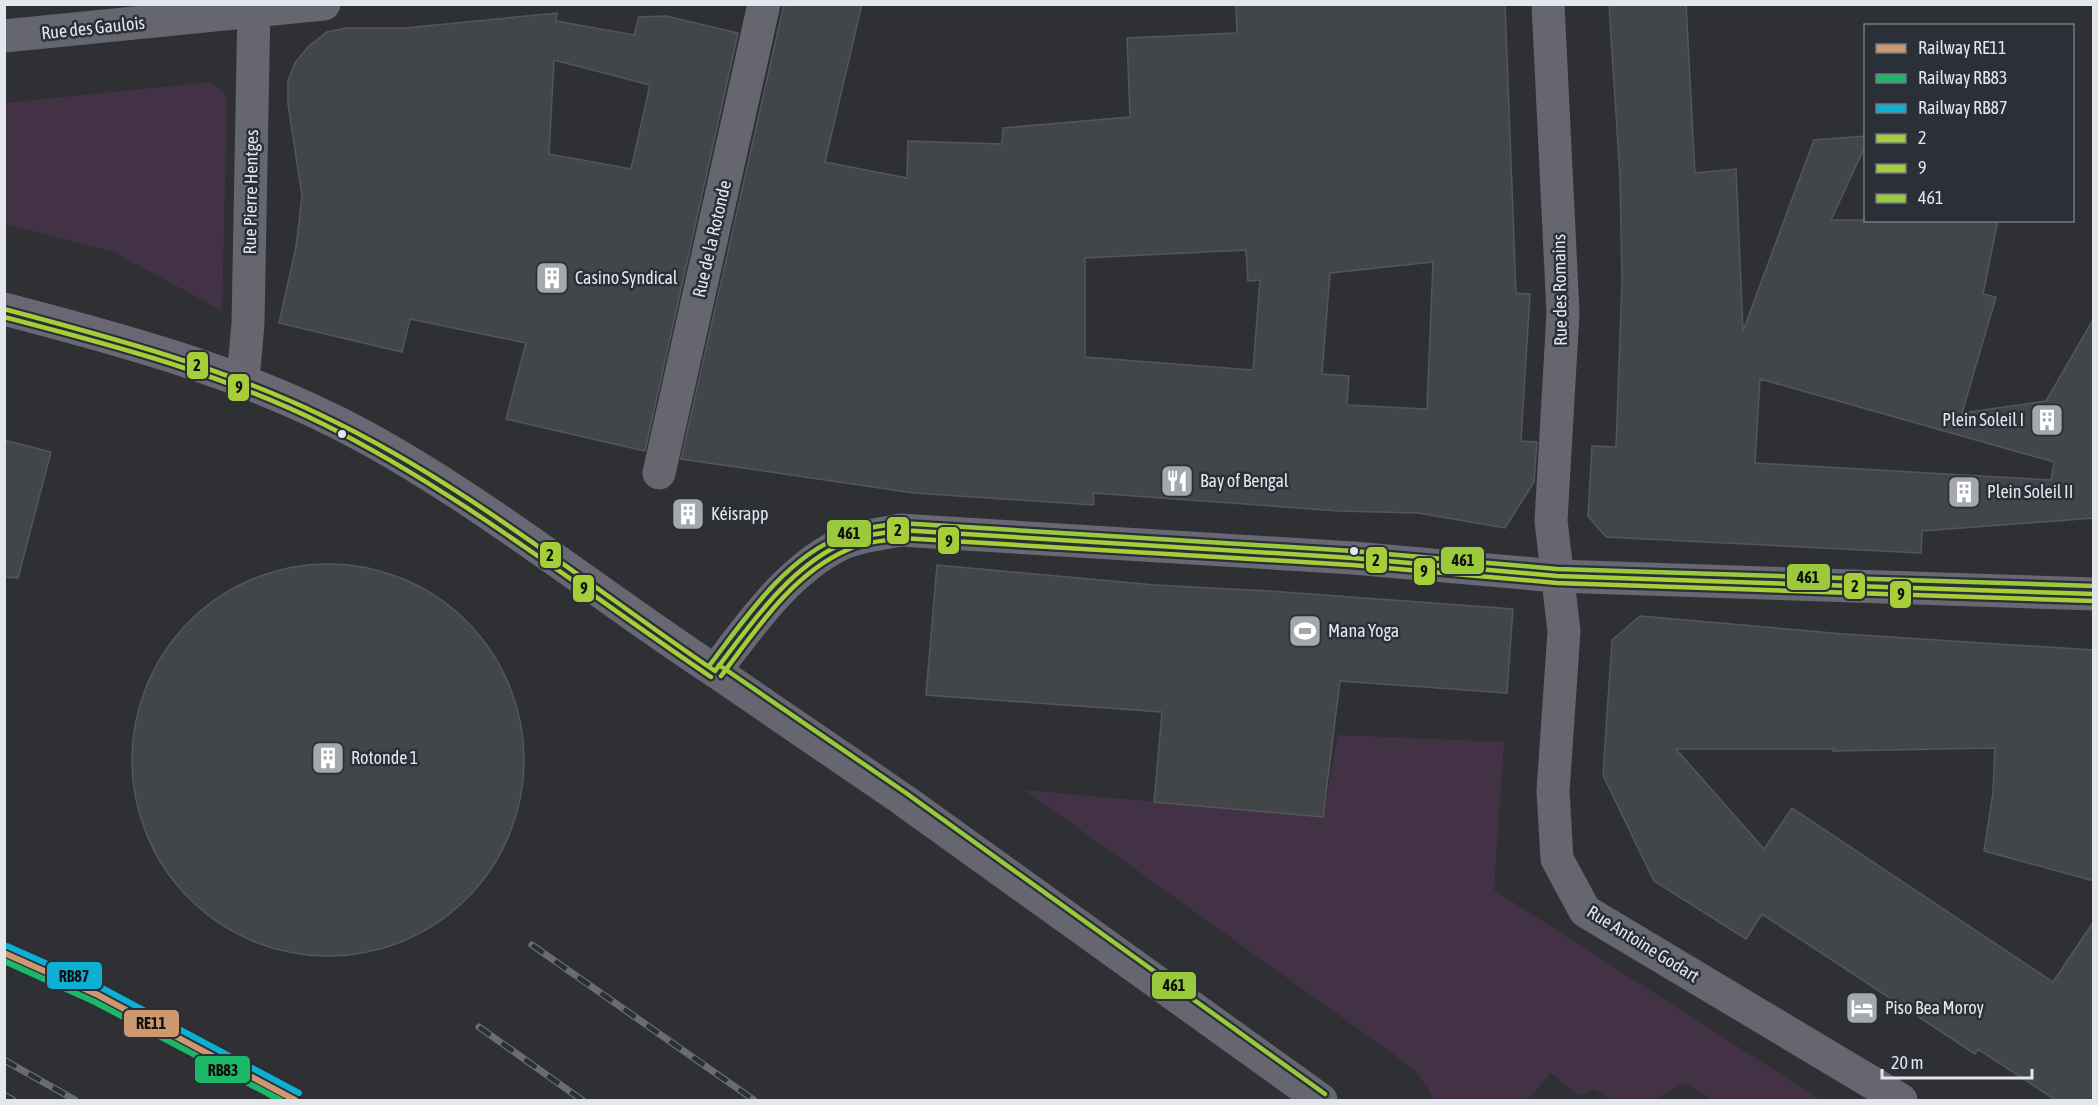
<svg xmlns="http://www.w3.org/2000/svg" width="2098" height="1105" viewBox="0 0 2098 1105" font-family="'Asap Condensed',sans-serif">
<style>
.green{fill:#433245}
.building{fill:#424649;stroke:#545759;stroke-width:1.5;fill-rule:evenodd}
.lines{fill:none;stroke-linecap:round;stroke-linejoin:round}
.street{stroke:#666670;stroke-width:33}
.secondary{stroke:#696773;stroke-width:33}
.primary{stroke:#666671;stroke-width:33}
.rail-casing{stroke:#6a6c71;stroke-width:7}
.rail{stroke:#2a2f38;stroke-width:4.5;stroke-dasharray:14;stroke-linecap:butt}
.bus-1-casing{stroke:#2a2f38;stroke-width:9}
.bus-2-casing{stroke:#2a2f38;stroke-width:9}
.bus-3-casing{stroke:#2a2f38;stroke-width:9}
.bus-1{stroke:#a6ce39;stroke-width:4.5}
.bus-2{stroke:#a6ce39;stroke-width:4.5}
.bus-3{stroke:#9aca3c;stroke-width:4.5}
.rail-1-casing{stroke:#2a2f38;stroke-width:10}
.rail-2-casing{stroke:#2a2f38;stroke-width:10}
.rail-3-casing{stroke:#2a2f38;stroke-width:10}
.rail-1{stroke:#cd976f;stroke-width:6}
.rail-2{stroke:#1ab867;stroke-width:6}
.rail-3{stroke:#0dafd3;stroke-width:6}
.bus-dot{fill:#e3e7ed;stroke:#2a2f38;stroke-width:2}
.labels{text-anchor:middle;stroke-width:5;stroke-linejoin:round;paint-order:stroke}
.street-label{font-size:18px;fill:#e3e7ed;stroke:#2a2f38}
.poi-label{font-size:18px;fill:#e3e7ed;stroke:#2a2f38;text-anchor:start}
.line-badge{stroke:#2a2f38;stroke-width:2}
.pale-badge-label{font-size:16px;text-anchor:middle;font-weight:bold;fill:#111}
</style>
<rect width="100%" height="100%" fill="#2e3034"/>
<!-- green -->
<path class="green" d="M 211,82 L 223,91 L 227,103 L 222,311 L 114,252 L 5,224 L 5,103 Z
M 1338,735 L 1504,742 L 1494,890 L 1821,1100 L 1714,1100 L 1684,1083 L 1653,1100 L 1612,1100 L 1594,1089 L 1579,1096 L 1551,1073 L 1527,1100 L 1435,1100 L 1414,1069 L 1025,790 L 1323,817 Z"/>
<!-- building -->
<path class="building" d="M 784,4 L 862,4 L 825,162 L 907,178 L 908,141 L 1002,144 L 1003,128 L 1130,117 L 1127,38 L 1237,33 L 1236,4 L 1505,4 L 1516,293 L 1530,294 L 1521,441 L 1537,442 L 1534,482 L 1505,528 L 1418,513 L 1339,511 L 1093,493 L 1094,505 L 914,493 L 681,459 ZM 1246,250 L 1248,281 L 1260,280 L 1253,370 L 1085,357 L 1085,258 ZM 1433,262 L 1427,409 L 1347,405 L 1349,376 L 1322,374 L 1330,273 Z
M 1609,4 L 1686,4 L 1695,173 L 1736,169 L 1743,331 L 1814,140 L 1866,136 L 1866,144 L 1831,220 L 1998,220 L 1983,294 L 1996,297 L 1962,413 L 2046,401 L 2094,318 L 2094,518 L 1922,531 L 1921,553 L 1606,537 L 1588,516 L 1592,446 L 1616,447 L 1622,282 L 1620,177 ZM 1760,379 L 2054,462 L 2051,480 L 1755,463 Z
M 557,13 L 556,21 L 634,35 L 639,17 L 666,16 L 738,33 L 645,451 L 506,419 L 526,343 L 410,319 L 402,352 L 279,323 L 296,247 L 302,196 L 288,104 L 288,81 L 295,63 L 309,46 L 327,32 L 347,28 L 405,28 ZM 554,60 L 650,85 L 631,169 L 549,154 Z
M 4,440 L 51,452 L 18,578 L 4,577 Z
M132 760a196 196 0 1 1 392 0a196 196 0 1 1-392 0Z
M 937,565 L 1155,585 L 1270,591 L 1513,609 L 1507,693 L 1340,681 L 1323,817 L 1154,802 L 1162,712 L 926,695 Z
M 1640,616 L 1844,634 L 2094,650 L 2094,881 L 1984,851 L 1993,792 L 1995,748 L 1833,751 L 1834,749 L 1676,749 L 1764,849 L 1792,808 L 2053,982 L 2094,921 L 2094,1101 L 2057,1101 L 1978,1049 L 1975,1054 L 1762,914 L 1746,939 L 1654,881 L 1603,775 L 1612,640 Z"/>
<g class="lines">
<!-- street -->
<path class="street" d="M 1548,4 L 1563,313 L 1551,521 L 1564,631 L 1553,791 L 1557,859 L 1585,911 L 1901,1100
M 4,36 L 324,4
M 243,379 L 248,324 L 254,4
M 659,473 L 764,4"/>
<!-- secondary -->
<path class="secondary" d="M 4,309 C 131,342 252,375 367,438 C 490,506 598,594 715,671 C 751,624 787,571 841,544 C 858,536 882,534 900,530 L 1353,558 L 1557,576 L 2094,594"/>
<!-- primary -->
<path class="primary" d="M 715,671 L 902,799 L 1321,1100"/>
<defs>
<path id="rail" d="M 532,945 L 754,1100
M 479,1027 L 582,1100
M 4,1060 L 75,1100
M 4,1095 L 13,1100"/>
</defs>
<!-- rail casing -->
<use href="#rail" class="rail-casing"/>
<!-- rail -->
<use href="#rail" class="rail"/>
<defs>
<path id="bus-1" d="M 4,309 C 113,338 222,367 323,416 C 464,483 586,584 715,671
M 715,671 C 751,624 787,570 841,544 C 859,535 881,534 900,530 L 1353,558 L 1557,576 L 2094,594"/>
<path id="bus-2" d="M 4,317 C 112,345 223,374 323,424 C 461,493 583,591 711,677
M 721,676 C 756,630 792,574 847,550 C 863,542 883,541 901,538 L 1352,565 L 1557,583 L 2094,601"/>
<path id="bus-3" d="M 719,665 L 906,793 L 1325,1094
M 709,666 C 745,619 784,559 842,536 C 860,528 880,526 900,523 L 1353,551 L 1557,569 L 2094,586"/>
</defs>
<!-- bus-1 casing -->
<use href="#bus-1" class="bus-1-casing"/>
<!-- bus-2 casing -->
<use href="#bus-2" class="bus-2-casing"/>
<!-- bus-3 casing -->
<use href="#bus-3" class="bus-3-casing"/>
<!-- bus-1 -->
<use href="#bus-1" class="bus-1"/>
<!-- bus-2 -->
<use href="#bus-2" class="bus-2"/>
<!-- bus-3 -->
<use href="#bus-3" class="bus-3"/>
<defs>
<path id="rail-1" d="M 4,953 L 98,995 L 295,1100"/>
<path id="rail-2" d="M 4,961 L 95,1002 L 280,1100"/>
<path id="rail-3" d="M 7,946 L 102,988 L 299,1093"/>
</defs>
<!-- rail-1 casing -->
<use href="#rail-1" class="rail-1-casing"/>
<!-- rail-2 casing -->
<use href="#rail-2" class="rail-2-casing"/>
<!-- rail-3 casing -->
<use href="#rail-3" class="rail-3-casing"/>
<!-- rail-1 -->
<use href="#rail-1" class="rail-1"/>
<!-- rail-2 -->
<use href="#rail-2" class="rail-2"/>
<!-- rail-3 -->
<use href="#rail-3" class="rail-3"/>
</g>
<!-- icons -->
<defs>
<symbol id="building-square" viewBox="-11 -11 22 22"><rect x="-9" y="-9" width="18" height="18" rx="4" fill="#a4a7ac" stroke="#2a2f38"/><path d="M-4-6H4V6H1V3H-1V6H-4ZM-2.5-4.3h1.7v1.8h-1.7ZM.8-4.3h1.7v1.8H.8ZM-2.5-1h1.7V.8h-1.7ZM.8-1h1.7V.8H.8Z" fill="#fff"/></symbol>
<symbol id="restaurant-square" viewBox="-11 -11 22 22"><rect x="-9" y="-9" width="18" height="18" rx="4" fill="#a4a7ac" stroke="#2a2f38"/><path d="M-5-6h1v4h1v-4h1v4h1v-4h1v5L-1.5 .5V6h-2V.5L-5-1ZM5-6V6H3V1.5H1.5Q1.5-4 5-6Z" fill="#fff"/></symbol>
<symbol id="stadium-square" viewBox="-11 -11 22 22"><rect x="-9" y="-9" width="18" height="18" rx="4" fill="#a4a7ac" stroke="#2a2f38"/><path d="M0-5a6.5 5 0 1 0 0 10a6.5 5 0 1 0 0-10ZM-3.5-1.8h7v3.6h-7Z" fill="#fff"/></symbol>
<symbol id="hotel-square" viewBox="-11 -11 22 22"><rect x="-9" y="-9" width="18" height="18" rx="4" fill="#a4a7ac" stroke="#2a2f38"/><path d="M-6-4.5h1.5V1H6V5H4.5V3h-9V5H-6ZM-4 0a1.8 1.8 0 1 1 3.6 0ZM.5 0V-2.5h3Q6-2.5 6 0Z" fill="#fff"/></symbol>
</defs>
<g fill-rule="evenodd">
<use href="#building-square" x="533" y="259" width="38" height="38"/>
<use href="#building-square" x="2028" y="401" width="38" height="38"/>
<use href="#restaurant-square" x="1158" y="462" width="38" height="38"/>
<use href="#building-square" x="1945" y="473" width="38" height="38"/>
<use href="#building-square" x="669" y="495" width="38" height="38"/>
<use href="#stadium-square" x="1286" y="612" width="38" height="38"/>
<use href="#building-square" x="309" y="739" width="38" height="38"/>
<use href="#hotel-square" x="1843" y="989" width="38" height="38"/>
</g>
<!-- markers -->
<g class="bus-dot">
<circle cx="342" cy="434" r="5"/>
<circle cx="1354" cy="551" r="5"/>
</g>
<g class="labels">
<!-- street labels -->
<g class="street-label">
<text transform="translate(93 28) rotate(-6)" y="6">Rue des Gaulois</text>
<text transform="translate(251 192) rotate(-89)" y="6">Rue Pierre Hentges</text>
<text transform="translate(712 239) rotate(-77)" y="6">Rue de la Rotonde</text>
<text transform="translate(1560 290) rotate(-91)" y="6">Rue des Romains</text>
<text transform="translate(1643 944) rotate(32)" y="6">Rue Antoine Godart</text>
</g>
<!-- poi labels -->
<g class="poi-label">
<text x="575" y="284">Casino Syndical</text>
<text x="2024" y="426" text-anchor="end">Plein Soleil I</text>
<text x="1200" y="487">Bay of Bengal</text>
<text x="1987" y="498">Plein Soleil II</text>
<text x="711" y="520">Kéisrapp</text>
<text x="1328" y="637">Mana Yoga</text>
<text x="351" y="764">Rotonde 1</text>
<text x="1885" y="1014">Piso Bea Moroy</text>
</g>
</g>
<g class="line-badge">
<rect x="186" y="351" width="23" height="29" rx="6" fill="#a6ce39"/>
<rect x="227" y="373" width="23" height="29" rx="6" fill="#a6ce39"/>
<rect x="886" y="516" width="24" height="29" rx="6" fill="#a6ce39"/>
<rect x="826" y="519" width="46" height="29" rx="6" fill="#9aca3c"/>
<rect x="937" y="526" width="23" height="29" rx="6" fill="#a6ce39"/>
<rect x="539" y="541" width="23" height="28" rx="6" fill="#a6ce39"/>
<rect x="1365" y="546" width="23" height="28" rx="6" fill="#a6ce39"/>
<rect x="1440" y="546" width="45" height="29" rx="6" fill="#9aca3c"/>
<rect x="1413" y="557" width="23" height="29" rx="6" fill="#a6ce39"/>
<rect x="1786" y="563" width="45" height="28" rx="6" fill="#9aca3c"/>
<rect x="1843" y="572" width="23" height="28" rx="6" fill="#a6ce39"/>
<rect x="572" y="574" width="23" height="29" rx="6" fill="#a6ce39"/>
<rect x="1889" y="580" width="23" height="29" rx="6" fill="#a6ce39"/>
<rect x="46" y="961" width="57" height="29" rx="6" fill="#0dafd3"/>
<rect x="1151" y="971" width="46" height="29" rx="6" fill="#9aca3c"/>
<rect x="123" y="1009" width="57" height="29" rx="6" fill="#cd976f"/>
<rect x="194" y="1055" width="57" height="29" rx="6" fill="#1ab867"/>
</g>
<g class="pale-badge-label">
<text x="197" y="371">2</text>
<text x="239" y="393">9</text>
<text x="898" y="536">2</text>
<text x="849" y="539">461</text>
<text x="949" y="547">9</text>
<text x="550" y="561">2</text>
<text x="1376" y="566">2</text>
<text x="1463" y="566">461</text>
<text x="1424" y="577">9</text>
<text x="1808" y="583">461</text>
<text x="1855" y="592">2</text>
<text x="584" y="594">9</text>
<text x="1901" y="600">9</text>
<text x="74" y="982">RB87</text>
<text x="1174" y="991">461</text>
<text x="151" y="1029">RE11</text>
<text x="223" y="1076">RB83</text>
</g>
<!-- border -->
<rect width="2098" height="1105" fill="none" stroke="#e3e7ed" stroke-width="12"/>
<!-- legend -->
<rect x="1864" y="24" width="210" height="198" fill="#2a2f38" stroke="#747980" stroke-width="1.5"/>
<rect x="1876" y="44" width="30" height="9" fill="#cd976f" stroke="#747980" stroke-width="1.5"/>
<text x="1918" y="54" font-size="18" fill="#e3e7ed">Railway RE11</text>
<rect x="1876" y="74" width="30" height="9" fill="#1ab867" stroke="#747980" stroke-width="1.5"/>
<text x="1918" y="84" font-size="18" fill="#e3e7ed">Railway RB83</text>
<rect x="1876" y="104" width="30" height="9" fill="#0dafd3" stroke="#747980" stroke-width="1.5"/>
<text x="1918" y="114" font-size="18" fill="#e3e7ed">Railway RB87</text>
<rect x="1876" y="134" width="30" height="9" fill="#a6ce39" stroke="#747980" stroke-width="1.5"/>
<text x="1918" y="144" font-size="18" fill="#e3e7ed">2</text>
<rect x="1876" y="164" width="30" height="9" fill="#a6ce39" stroke="#747980" stroke-width="1.5"/>
<text x="1918" y="174" font-size="18" fill="#e3e7ed">9</text>
<rect x="1876" y="194" width="30" height="9" fill="#9aca3c" stroke="#747980" stroke-width="1.5"/>
<text x="1918" y="204" font-size="18" fill="#e3e7ed">461</text>
<!-- scale -->
<path d="M1882 1069v9h150v-9" fill="none" stroke="#e3e7ed" stroke-width="3"/>
<text x="1891" y="1069" font-size="18" fill="#e3e7ed" stroke="#2a2f38" stroke-width="4.5" paint-order="stroke">20 m</text>
</svg>
